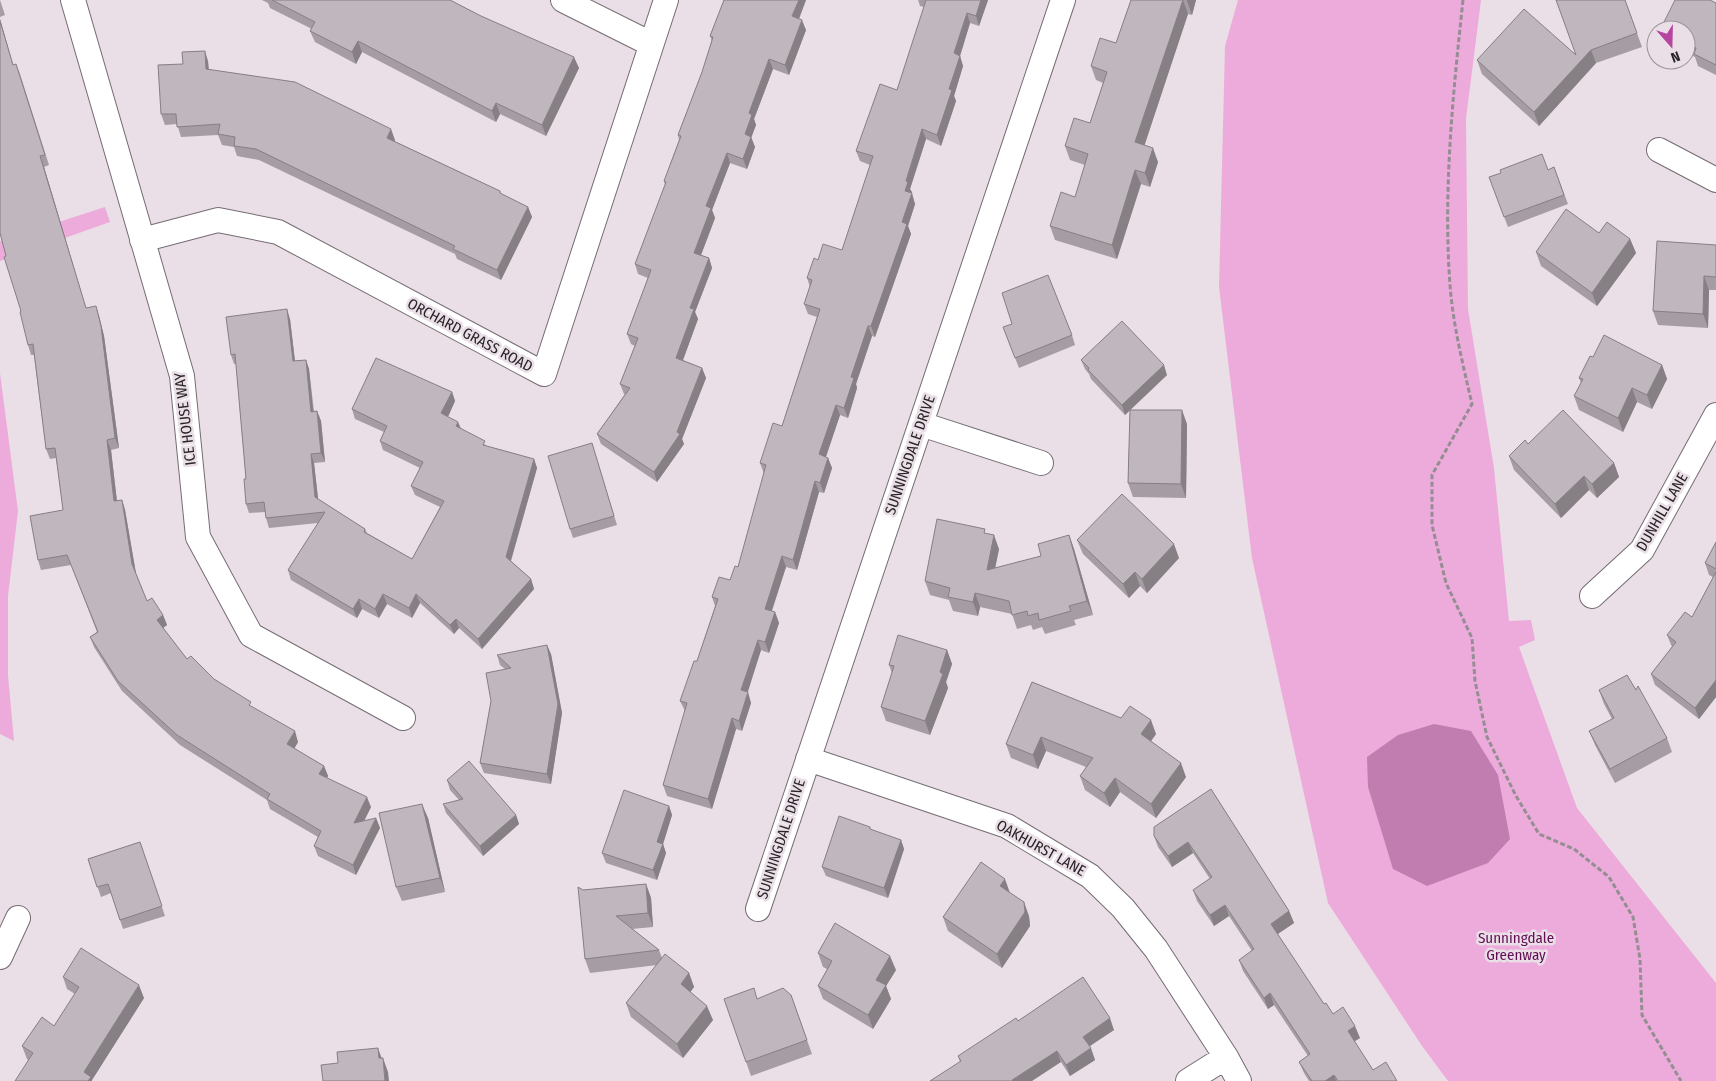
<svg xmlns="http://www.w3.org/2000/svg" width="1716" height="1081" viewBox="0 0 1716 1081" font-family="'Fira Sans Condensed',sans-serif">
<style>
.green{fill:#edabdc}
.water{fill:#c17cb0}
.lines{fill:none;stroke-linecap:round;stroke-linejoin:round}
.minor-casing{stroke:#756c73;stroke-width:26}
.path{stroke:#948d92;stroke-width:3;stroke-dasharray:5 2.5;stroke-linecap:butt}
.minor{stroke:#fff;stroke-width:24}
.wall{fill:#a59da3}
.shaded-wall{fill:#867f84}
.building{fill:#c0b6bd;stroke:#867f84}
.labels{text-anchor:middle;stroke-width:5;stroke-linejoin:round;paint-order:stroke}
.street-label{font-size:15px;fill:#282427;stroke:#eadfe7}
.park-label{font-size:15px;fill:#620d54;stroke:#eadfe7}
</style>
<rect width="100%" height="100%" fill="#eadfe7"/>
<!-- green -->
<path class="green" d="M 1238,0 L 1481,0 L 1466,119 L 1468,309 L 1494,468 L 1509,621 L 1531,620 L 1535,640 L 1519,647 L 1577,808 L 1716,983 L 1716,1081 L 1448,1081 L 1422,1046 L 1328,903 L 1252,558 L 1219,287 L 1225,46 Z
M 105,207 L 110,222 L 0,261 L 0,241 Z
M 0,373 L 18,511 L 8,596 L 8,675 L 14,741 L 0,734 Z"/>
<!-- water -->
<path class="water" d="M 1434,724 L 1471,731 L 1498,775 L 1510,839 L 1488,863 L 1427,886 L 1393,869 L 1368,787 L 1367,757 L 1398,735 Z"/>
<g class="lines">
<defs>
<path id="minor" d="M 73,0 L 182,376 L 198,537 L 251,635 L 403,718
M 563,0 L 651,44
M 1659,150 L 1716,180
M 142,240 L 218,220 L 278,232 L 544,374 L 666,0
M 921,424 L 1041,463
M 1592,596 L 1642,550 L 1716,415
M 808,759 L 1007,826 L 1090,876 L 1123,908 L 1156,949 L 1226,1057 L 1239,1081
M 758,909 L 1063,0
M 0,957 L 18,918
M 1188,1081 L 1226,1057"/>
</defs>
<!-- minor casing -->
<use href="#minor" class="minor-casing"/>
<!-- path -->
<path class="path" d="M 1463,0 C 1453,94 1443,190 1450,285 C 1453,325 1463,365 1472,404 L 1432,475 L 1432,525 L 1446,583 L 1472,638 L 1475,681 L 1487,737 L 1516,796 L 1539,834 L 1574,849 L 1609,877 L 1633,917 L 1640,959 L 1642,1015 L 1681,1081"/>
<!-- minor -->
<use href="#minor" class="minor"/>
</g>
<!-- wall -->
<path class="wall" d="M 0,0 L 5,15 L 0,17 Z
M 262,0 L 450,0 L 579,68 L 546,136 L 500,114 L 496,122 L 362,52 L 356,64 L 315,42 L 310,31 L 312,29 L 270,8 L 268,3 Z
M 724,0 L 806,0 L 799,19 L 806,30 L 789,75 L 773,69 L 754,119 L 756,125 L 751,137 L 755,147 L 747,169 L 730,163 L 712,210 L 715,218 L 701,255 L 709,258 L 712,268 L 695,312 L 698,319 L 683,360 L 702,368 L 706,378 L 682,439 L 684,444 L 657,482 L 601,444 L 597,434 L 625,394 L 624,394 L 620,384 L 635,346 L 631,344 L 627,334 L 648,278 L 638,274 L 635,264 L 665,185 L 664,181 L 679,140 L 678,135 L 702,72 L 712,41 L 710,36 Z
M 918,0 L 988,0 L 979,26 L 970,23 L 960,56 L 963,66 L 954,96 L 956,101 L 941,146 L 926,139 L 910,189 L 915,204 L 908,226 L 911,234 L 875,337 L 872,336 L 856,384 L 857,388 L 848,418 L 840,415 L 826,457 L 828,458 L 832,468 L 824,493 L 819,492 L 797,570 L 786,567 L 771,611 L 775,612 L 779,623 L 769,653 L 761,650 L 747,692 L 751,703 L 742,731 L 736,729 L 712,809 L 667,796 L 663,785 L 685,711 L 680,701 L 697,661 L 715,606 L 712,597 L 730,580 L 738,567 L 764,474 L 760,463 L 782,426 L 817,317 L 808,314 L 804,304 L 810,287 L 807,278 L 818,260 L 842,250 L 870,165 L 860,161 L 856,151 L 897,90 L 924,7 L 920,6 Z
M 1131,0 L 1196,0 L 1192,15 L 1188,14 L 1144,145 L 1158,162 L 1150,187 L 1141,184 L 1117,259 L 1055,240 L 1050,226 L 1075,197 L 1085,165 L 1070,160 L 1065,146 L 1090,123 L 1103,83 L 1096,80 L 1091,66 L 1116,43 Z
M 1625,0 L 1642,47 L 1596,63 L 1539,126 L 1482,74 L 1477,60 L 1576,55 Z
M 1716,3 L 1716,75 L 1698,66 L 1695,57 L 1686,53 L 1686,30 Z
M 0,19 L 13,65 L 16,64 L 20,74 L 49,165 L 44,167 L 86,308 L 99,316 L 104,336 L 119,448 L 111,450 L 117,501 L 122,500 L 125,510 L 136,573 L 147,601 L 163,615 L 167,625 L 163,628 L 187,659 L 298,742 L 294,749 L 324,766 L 328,776 L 327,778 L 371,807 L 364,821 L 376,818 L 380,828 L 356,875 L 318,856 L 314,846 L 318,837 L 270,809 L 267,800 L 180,745 L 122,691 L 94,647 L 90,637 L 97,632 L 71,565 L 41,570 L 38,560 L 63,510 L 56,458 L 50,459 L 46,449 L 34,355 L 31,355 L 28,345 L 21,311 L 0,233 Z
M 208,61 L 209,69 L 395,140 L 394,141 L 500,191 L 501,194 L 528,207 L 532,217 L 501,280 L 457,259 L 455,254 L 259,160 L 237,156 L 234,147 L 222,145 L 218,135 L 181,137 L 177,124 L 165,125 L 161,114 L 183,64 Z
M 1554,167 L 1568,204 L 1508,227 L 1489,177 L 1548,170 Z
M 1599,233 L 1630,239 L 1636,253 L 1597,306 L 1541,266 L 1536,252 Z
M 1716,245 L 1716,290 L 1709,290 L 1708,328 L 1658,325 L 1653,311 Z
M 290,319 L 295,361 L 306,360 L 309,369 L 314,411 L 317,411 L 321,421 L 325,462 L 314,463 L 318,499 L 365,529 L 367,533 L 412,559 L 440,507 L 415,495 L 411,486 L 420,468 L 383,450 L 380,441 L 384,432 L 355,419 L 352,409 L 452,392 L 455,401 L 448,417 L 461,429 L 487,446 L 534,459 L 537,468 L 511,561 L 531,579 L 534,589 L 482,649 L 459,628 L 454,634 L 420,603 L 412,618 L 387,604 L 379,618 L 362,609 L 357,618 L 291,580 L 288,570 L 318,523 L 269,528 L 266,518 L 265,512 L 249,513 L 246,504 L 246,479 L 236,364 L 234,364 L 231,355 Z
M 1072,335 L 1075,345 L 1019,368 L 1007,337 Z
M 1593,357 L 1662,365 L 1667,379 L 1652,409 L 1637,402 L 1623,432 L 1579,410 L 1574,396 L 1581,383 L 1579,378 Z
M 1081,360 L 1167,375 L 1130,410 L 1187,424 L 1186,498 L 1133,497 L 1128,483 L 1130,410 L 1125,415 L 1091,379 L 1089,374 L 1085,369 Z
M 592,443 L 617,525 L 573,538 L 570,529 Z
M 1528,444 L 1614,463 L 1619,477 L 1597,498 L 1589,490 L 1561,518 L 1514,470 L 1509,456 Z
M 986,533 L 999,549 L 995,568 L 1041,556 L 1069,535 L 1074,549 L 1093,615 L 1074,620 L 1076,625 L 1045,634 L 1042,627 L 1033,630 L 1031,625 L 1017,629 L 1012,614 L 980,607 L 978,616 L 953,611 L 949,600 L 930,595 L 925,581 Z
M 1077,540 L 1179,558 L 1147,593 L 1140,586 L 1129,598 L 1083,554 Z
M 1716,542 L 1716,697 L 1699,719 L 1655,685 L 1651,674 L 1672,647 L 1667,635 L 1692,617 L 1713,577 L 1709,575 L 1705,563 Z
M 947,650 L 952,664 L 946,682 L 948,688 L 930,735 L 886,721 L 881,707 L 892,673 L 889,665 Z
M 551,654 L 562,713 L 551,784 L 484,773 L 480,763 L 491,701 L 505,669 L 500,665 L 497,655 Z
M 1032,682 L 1156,734 L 1151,741 L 1186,777 L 1156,818 L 1120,792 L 1110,807 L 1085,790 L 1080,776 L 1086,767 L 1046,751 L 1038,769 L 1011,758 L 1006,744 Z
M 1599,690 L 1636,690 L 1667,738 L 1672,752 L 1615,783 L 1595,745 L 1589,731 L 1612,719 L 1604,704 Z
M 447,780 L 516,815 L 519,824 L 483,856 L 446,813 L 443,804 L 459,800 L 450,790 Z
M 1211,789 L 1289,911 L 1294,923 L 1277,934 L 1324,1004 L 1333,1014 L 1360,1038 L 1354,1041 L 1373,1070 L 1397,1081 L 1309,1081 L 1304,1073 L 1299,1062 L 1308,1056 L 1274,1005 L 1268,1009 L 1243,971 L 1239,960 L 1252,951 L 1229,916 L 1214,926 L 1197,901 L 1193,890 L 1210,879 L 1193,853 L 1172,867 L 1158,847 L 1154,836 Z
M 669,806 L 672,815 L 663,844 L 666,853 L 657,880 L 606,863 L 602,853 Z
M 428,818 L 445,892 L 402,901 L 396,887 Z
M 871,830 L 901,840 L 904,849 L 888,898 L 826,876 L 822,867 Z
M 140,842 L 165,916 L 123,929 L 111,893 L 101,897 L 88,859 Z
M 646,884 L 651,898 L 653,927 L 632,929 L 659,950 L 662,958 L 689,973 L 694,987 L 690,992 L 713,1020 L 683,1058 L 631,1017 L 626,1003 L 657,965 L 590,973 L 585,959 L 583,890 Z
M 1010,893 L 1029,916 L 1030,926 L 1002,968 L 948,931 L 943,917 Z
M 818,953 L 896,970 L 886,986 L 891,999 L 873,1029 L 823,999 L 818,986 L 827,969 L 823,967 Z
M 63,977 L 144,998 L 92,1080 L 28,1060 L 27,1059 L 22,1046 L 54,1026 L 75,994 L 67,989 Z
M 791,995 L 812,1054 L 751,1076 L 724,999 L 758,999 Z
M 1018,1021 L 1114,1030 L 1089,1046 L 1095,1060 L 1070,1076 L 1061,1062 L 960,1062 L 958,1056 Z"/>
<!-- shaded-wall -->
<path class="shaded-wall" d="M 799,0 L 806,0 L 796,26 L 792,16 Z
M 981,0 L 988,0 L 979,26 L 976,16 Z
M 1183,0 L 1188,14 L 1141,156 L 1135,142 Z
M 1187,0 L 1196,0 L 1192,15 L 1187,1 Z
M 967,13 L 970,23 L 960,56 L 963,66 L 954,96 L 956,101 L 941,146 L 937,135 L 949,89 L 954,53 Z
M 0,19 L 16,75 L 13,65 L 0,21 Z
M 802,20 L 806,30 L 789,75 L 785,65 Z
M 358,41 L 362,52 L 356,64 L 352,52 Z
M 1591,50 L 1596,63 L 1539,126 L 1534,112 Z
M 205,51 L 208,61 L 209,79 L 206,69 Z
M 574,57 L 579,68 L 546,136 L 542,125 Z
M 769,59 L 773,69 L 754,119 L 756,125 L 749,144 L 745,134 L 749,113 Z
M 496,103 L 500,114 L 496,122 L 492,111 Z
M 391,129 L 395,140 L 391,148 L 387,138 Z
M 922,129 L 926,139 L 910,189 L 912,192 L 908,201 L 905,191 L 906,181 Z
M 751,137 L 755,147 L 747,169 L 743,159 Z
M 1153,148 L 1158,162 L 1150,187 L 1145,173 Z
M 727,153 L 730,163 L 712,210 L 715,218 L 698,263 L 694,253 L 706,206 Z
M 40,156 L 44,167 L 89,318 L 86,308 Z
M 1135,170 L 1141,184 L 1117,259 L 1112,245 Z
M 912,193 L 915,204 L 908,226 L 911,234 L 875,337 L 871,326 L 902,222 Z
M 528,207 L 532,217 L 501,280 L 497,270 Z
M 1630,239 L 1636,253 L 1597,306 L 1592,293 Z
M 709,258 L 712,268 L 695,312 L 698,319 L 680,368 L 676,358 L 690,308 Z
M 1704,276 L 1709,290 L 1708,328 L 1703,314 Z
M 96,306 L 99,316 L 104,336 L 119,448 L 115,438 Z
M 287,309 L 290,319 L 296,370 L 293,361 Z
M 868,326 L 872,336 L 856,384 L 857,388 L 848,418 L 844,408 L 851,377 Z
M 306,360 L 309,369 L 314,421 L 311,412 Z
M 1164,365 L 1167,375 L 1125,415 L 1122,405 Z
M 1662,365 L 1667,379 L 1652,409 L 1647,395 Z
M 702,368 L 706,378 L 682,439 L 684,444 L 657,482 L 654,472 L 677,432 Z
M 1632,388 L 1637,402 L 1623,432 L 1618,418 Z
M 452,392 L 455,401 L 445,423 L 441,413 Z
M 836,405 L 840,415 L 823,465 L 819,454 Z
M 1182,410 L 1187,424 L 1186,498 L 1181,484 Z
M 317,411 L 321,421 L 325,462 L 321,453 Z
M 458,422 L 462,431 L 456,426 Z
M 107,440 L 111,450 L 118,511 L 114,501 Z
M 311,454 L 314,463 L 319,507 L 315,497 Z
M 828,458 L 832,468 L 824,493 L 820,483 Z
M 534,459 L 537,468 L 509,567 L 506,557 Z
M 1614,463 L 1619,477 L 1597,498 L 1592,484 Z
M 1584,476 L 1589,490 L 1561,518 L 1555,504 Z
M 815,481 L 819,492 L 797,570 L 793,560 Z
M 122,500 L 125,510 L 136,574 L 132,564 Z
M 994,535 L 999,549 L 992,584 L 987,570 Z
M 1069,535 L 1074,549 L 1093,615 L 1087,601 Z
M 1174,544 L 1179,558 L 1147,593 L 1142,579 Z
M 782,556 L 786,567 L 769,620 L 765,609 Z
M 1135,572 L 1140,586 L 1129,598 L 1123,584 Z
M 531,579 L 534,589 L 482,649 L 478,639 Z
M 975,593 L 980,607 L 978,616 L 973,602 Z
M 383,594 L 387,604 L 379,618 L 375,609 Z
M 416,594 L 420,603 L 412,618 L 409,608 Z
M 359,599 L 362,609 L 357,618 L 353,609 Z
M 775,612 L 779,623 L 769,653 L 765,642 Z
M 163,615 L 167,625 L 160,630 L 157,620 Z
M 456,619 L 459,628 L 454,634 L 450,625 Z
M 758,640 L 761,650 L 745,701 L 741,690 Z
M 547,645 L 551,654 L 562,713 L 551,784 L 547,774 Z
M 947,650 L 952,664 L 946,682 L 948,688 L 930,735 L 925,721 Z
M 1716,680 L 1716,697 L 1699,719 L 1695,708 Z
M 748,692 L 751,703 L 742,731 L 739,721 Z
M 732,718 L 736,729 L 712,809 L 708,799 Z
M 1151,720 L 1156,734 L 1146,748 L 1141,734 Z
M 295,731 L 298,742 L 291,754 L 287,744 Z
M 1041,737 L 1046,751 L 1038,769 L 1033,755 Z
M 1181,763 L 1186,777 L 1156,818 L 1151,804 Z
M 324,766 L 328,776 L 323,784 L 319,774 Z
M 1115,778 L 1120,792 L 1110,807 L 1104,793 Z
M 367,797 L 371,807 L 358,833 L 354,823 Z
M 422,804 L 428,818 L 445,892 L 440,878 Z
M 669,806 L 672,815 L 663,844 L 666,853 L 657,880 L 653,870 L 657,842 Z
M 516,815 L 519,824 L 483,856 L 480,846 Z
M 376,818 L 380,828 L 356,875 L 353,865 Z
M 901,840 L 904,849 L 888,898 L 884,888 Z
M 1188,842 L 1193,853 L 1172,867 L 1168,856 Z
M 1005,879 L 1010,893 L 1000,886 Z
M 646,884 L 651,898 L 653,927 L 648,913 Z
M 1024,902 L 1029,916 L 1030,926 L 1002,968 L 997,954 Z
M 1225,905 L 1229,916 L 1214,926 L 1210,915 Z
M 1289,911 L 1294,923 L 1275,936 L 1271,924 Z
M 890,956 L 896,970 L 886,986 L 891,999 L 873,1029 L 868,1015 L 876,980 Z
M 689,973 L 694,987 L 686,998 L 681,984 Z
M 139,985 L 144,998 L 92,1080 L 92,1081 L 87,1081 L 84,1072 Z
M 1270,993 L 1274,1005 L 1268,1009 L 1264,998 Z
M 707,1006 L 713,1020 L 683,1058 L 677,1044 Z
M 1110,1018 L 1114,1030 L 1087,1048 L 1083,1037 Z
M 1355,1026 L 1360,1038 L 1352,1043 L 1348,1031 Z
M 378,1048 L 383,1062 L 379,1058 Z
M 1091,1048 L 1095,1060 L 1070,1076 L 1066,1065 Z
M 1057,1051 L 1061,1062 L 1032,1081 L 1012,1081 L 1012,1080 Z
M 383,1058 L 388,1072 L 389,1081 L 385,1081 Z
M 1334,1075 L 1336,1081 L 1325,1081 Z"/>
<!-- building -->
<path class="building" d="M 272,0 L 450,0 L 481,16 L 574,57 L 542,125 L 496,103 L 492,111 L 358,41 L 352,52 L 310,31 L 315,22 Z
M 724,0 L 799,0 L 792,16 L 802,20 L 785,65 L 769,59 L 749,113 L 752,115 L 745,134 L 751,137 L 743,159 L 727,153 L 706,206 L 711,208 L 694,253 L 709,258 L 690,308 L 694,309 L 676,358 L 702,368 L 677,432 L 680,434 L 654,472 L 597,434 L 630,388 L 620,384 L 638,338 L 627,334 L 651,270 L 635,264 L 666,182 L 664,181 L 681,136 L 678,135 L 702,72 L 713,37 L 710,36 Z
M 926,0 L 981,0 L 976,16 L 967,13 L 954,53 L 960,56 L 949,89 L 952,90 L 937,135 L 922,129 L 906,181 L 908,182 L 905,191 L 912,193 L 902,222 L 907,224 L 871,326 L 868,326 L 851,377 L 854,378 L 844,408 L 836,405 L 819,454 L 828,458 L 820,483 L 815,481 L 793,560 L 782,556 L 765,609 L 775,612 L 765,642 L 758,640 L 741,690 L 748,692 L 739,721 L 732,718 L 708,799 L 663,785 L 687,703 L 680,701 L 694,661 L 697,661 L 718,599 L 712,597 L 719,577 L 730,580 L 735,566 L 738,567 L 766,465 L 760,463 L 773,423 L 782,426 L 820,309 L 804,304 L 812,280 L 807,278 L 814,258 L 818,260 L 823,244 L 842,250 L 873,156 L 856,151 L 880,84 L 897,90 Z
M 1131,0 L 1183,0 L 1135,142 L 1153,148 L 1145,173 L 1135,170 L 1112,245 L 1050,226 L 1061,192 L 1075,197 L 1088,154 L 1065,146 L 1074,118 L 1090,123 L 1107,72 L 1091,66 L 1100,38 L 1116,43 Z
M 1556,0 L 1625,0 L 1637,33 L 1591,50 L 1534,112 L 1477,60 L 1524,9 L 1576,55 Z
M 1675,0 L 1710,0 L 1716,3 L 1716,65 L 1694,54 L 1696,48 L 1686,43 L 1686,30 L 1660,30 Z
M 0,21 L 13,65 L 16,64 L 45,155 L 40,156 L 86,308 L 96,306 L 101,326 L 115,438 L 107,440 L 114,501 L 122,500 L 132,564 L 147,601 L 152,598 L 163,615 L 157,620 L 187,659 L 191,656 L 214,679 L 251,702 L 249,705 L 295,731 L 287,744 L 324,766 L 319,774 L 367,797 L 354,823 L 376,818 L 353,865 L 314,846 L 321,831 L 267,799 L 270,794 L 177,735 L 118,681 L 90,637 L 98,632 L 67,555 L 38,560 L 30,516 L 63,510 L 55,448 L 46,449 L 33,344 L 28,345 L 20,312 L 21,311 L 4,257 L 6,256 L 0,233 Z
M 205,51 L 206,69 L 295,82 L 391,129 L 387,138 L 500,191 L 500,193 L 528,207 L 497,270 L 453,249 L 455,246 L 256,149 L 234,146 L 235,137 L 218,134 L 220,124 L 177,127 L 176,114 L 161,114 L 158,65 L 183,64 L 182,52 Z
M 1542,154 L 1548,170 L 1554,167 L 1564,195 L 1504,217 L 1489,177 L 1501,173 L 1500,170 Z
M 1566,209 L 1599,233 L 1607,222 L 1630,239 L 1592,293 L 1536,252 Z
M 1657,241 L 1716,245 L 1716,277 L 1704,276 L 1703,314 L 1653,311 Z
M 1048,275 L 1072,335 L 1015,358 L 1003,327 L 1012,324 L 1002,293 Z
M 287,309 L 293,361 L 306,360 L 311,412 L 317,411 L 321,453 L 311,454 L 315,497 L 365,529 L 364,532 L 412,559 L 444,501 L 411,486 L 423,462 L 380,441 L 387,426 L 352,409 L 376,358 L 452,392 L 441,413 L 458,422 L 456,426 L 485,441 L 483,445 L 534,459 L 506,557 L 531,579 L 478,639 L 456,619 L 450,625 L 416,594 L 409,608 L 383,594 L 375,609 L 359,599 L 353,609 L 288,570 L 325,512 L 266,518 L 264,502 L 246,504 L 244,479 L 246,479 L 235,354 L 231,355 L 226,317 Z
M 1122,321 L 1164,365 L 1122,405 L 1088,370 L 1089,368 L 1081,360 Z
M 1604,335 L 1662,365 L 1647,395 L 1632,388 L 1618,418 L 1574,396 L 1583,379 L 1579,378 L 1590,356 L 1593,357 Z
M 1130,410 L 1182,410 L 1181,484 L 1128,483 Z
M 1563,410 L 1614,463 L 1592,484 L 1584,476 L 1555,504 L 1509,456 L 1525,440 L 1528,444 Z
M 592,443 L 614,516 L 570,529 L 548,456 Z
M 1122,494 L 1174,544 L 1142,579 L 1135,572 L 1123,584 L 1077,540 Z
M 937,519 L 985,529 L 984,533 L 994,535 L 987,570 L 1041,556 L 1038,544 L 1069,535 L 1087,601 L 1069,606 L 1071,611 L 1039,620 L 1038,613 L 1028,616 L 1027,611 L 1012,615 L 1009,601 L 975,593 L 973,602 L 948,597 L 950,588 L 925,581 Z
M 1716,542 L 1716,569 L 1705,563 Z
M 1716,572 L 1716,680 L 1695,708 L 1651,674 L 1676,642 L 1667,635 L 1685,612 L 1692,617 Z
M 898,635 L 947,650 L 940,672 L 943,674 L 925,721 L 881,707 L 894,666 L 889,665 Z
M 547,645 L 558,704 L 547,774 L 480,763 L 491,701 L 486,673 L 511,668 L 497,655 Z
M 1627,675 L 1636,690 L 1638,686 L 1667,738 L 1610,769 L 1589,731 L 1614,718 L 1599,690 Z
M 1032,682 L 1121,718 L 1130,706 L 1151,720 L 1141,734 L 1181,763 L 1151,804 L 1115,778 L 1104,793 L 1080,776 L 1093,758 L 1041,737 L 1033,755 L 1006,744 Z
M 469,761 L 516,815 L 480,846 L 443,804 L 463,799 L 447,780 Z
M 1211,789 L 1289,911 L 1271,924 L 1324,1004 L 1326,1003 L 1333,1014 L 1343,1007 L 1355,1026 L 1348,1031 L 1373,1070 L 1386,1062 L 1397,1081 L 1338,1081 L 1334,1075 L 1325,1081 L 1312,1081 L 1299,1062 L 1310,1054 L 1270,993 L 1264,998 L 1239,960 L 1254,949 L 1225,905 L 1210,915 L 1193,890 L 1212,877 L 1188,842 L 1168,856 L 1154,836 L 1154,827 Z
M 624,790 L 669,806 L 657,842 L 663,844 L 653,870 L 602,853 Z
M 422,804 L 440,878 L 396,887 L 379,813 Z
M 839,816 L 870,827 L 870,829 L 901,840 L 884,888 L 822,867 Z
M 140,842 L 162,906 L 120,920 L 108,884 L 97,887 L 88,859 Z
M 981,862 L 1005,879 L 1000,886 L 1024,902 L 1025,912 L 997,954 L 943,917 Z
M 646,884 L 648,913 L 616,916 L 659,950 L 585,959 L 578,887 L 583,890 Z
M 835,923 L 890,956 L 876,980 L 886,985 L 868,1015 L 818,986 L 832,961 L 818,953 Z
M 81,948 L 139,985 L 84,1072 L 91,1077 L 88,1081 L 15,1081 L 33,1053 L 22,1046 L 42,1017 L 54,1026 L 79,987 L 63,977 Z
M 665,954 L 689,973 L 681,984 L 707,1006 L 677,1044 L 626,1003 Z
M 1083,977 L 1110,1018 L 1083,1037 L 1091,1048 L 1066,1065 L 1057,1051 L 1012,1080 L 1013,1081 L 930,1081 L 961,1061 L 958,1056 L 1016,1018 L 1018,1021 Z
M 754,988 L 757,999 L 783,988 L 791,995 L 807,1040 L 746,1062 L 724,999 Z
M 378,1048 L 379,1058 L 383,1058 L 385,1081 L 323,1081 L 321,1065 L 338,1063 L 337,1052 Z"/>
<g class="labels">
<!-- street labels -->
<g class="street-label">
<text transform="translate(470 335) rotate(28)" y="5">ORCHARD GRASS ROAD</text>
<text transform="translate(185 419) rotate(-97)" y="5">ICE HOUSE WAY</text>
<text transform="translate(910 455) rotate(-71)" y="5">SUNNINGDALE DRIVE</text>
<text transform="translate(1662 512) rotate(-60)" y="5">DUNHILL LANE</text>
<text transform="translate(781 839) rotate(-72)" y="5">SUNNINGDALE DRIVE</text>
<text transform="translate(1041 848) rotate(29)" y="5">OAKHURST LANE</text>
</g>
<!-- park labels -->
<g class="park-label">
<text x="1516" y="943">Sunningdale<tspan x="1516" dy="17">Greenway</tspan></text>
</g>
</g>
<!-- north arrow -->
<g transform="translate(1671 45) rotate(160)"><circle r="24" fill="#eadfe7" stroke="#9c949a"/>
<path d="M0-4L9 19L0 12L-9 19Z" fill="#b645a0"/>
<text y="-8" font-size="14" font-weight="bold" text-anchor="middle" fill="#282427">N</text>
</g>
</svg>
